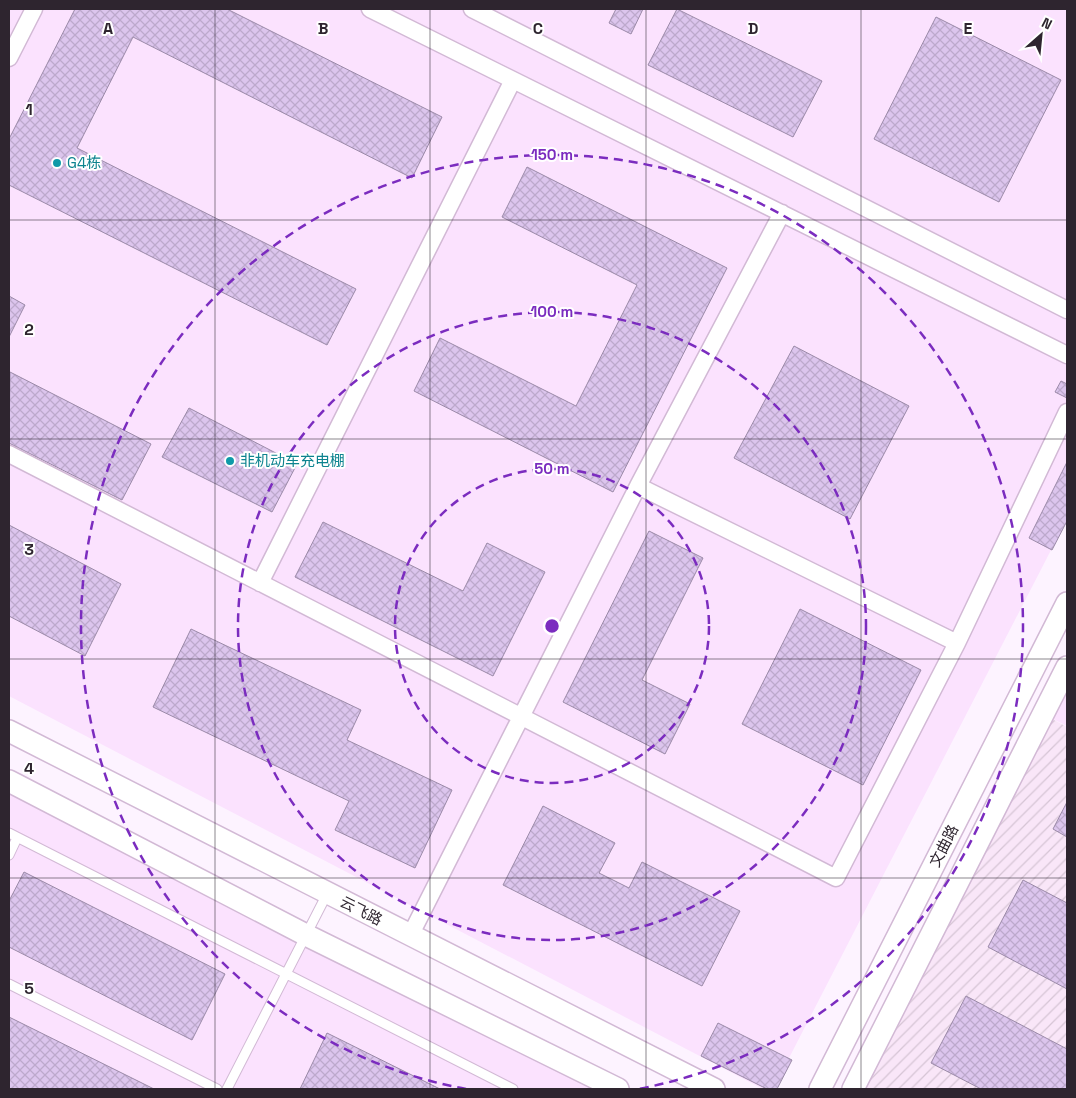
<svg xmlns="http://www.w3.org/2000/svg" width="1076" height="1098" viewBox="0 0 1076 1098" font-family="'Space Grotesk','Noto Sans SC',sans-serif">
<style>
.built{fill:#fbe2fe}
.industrial{fill:url(#industrial-furrows)}
.building{fill:url(#building-cross-hatch);stroke:#9b8aa8}
.lines{fill:none;stroke-linecap:round;stroke-linejoin:round}
.service-casing{stroke:#d2b9d5;stroke-width:11}
.minor-casing{stroke:#d2b9d5;stroke-width:19}
.tertiary-casing{stroke:#d2b9d5;stroke-width:24}
.service{stroke:#fff;stroke-width:9}
.minor{stroke:#fff;stroke-width:16}
.tertiary{stroke:#fff;stroke-width:21}
.grid{fill:none;stroke:#2e252f;stroke-width:1;stroke-opacity:0.55}
.ring{fill:none;stroke:#7b2cbf;stroke-width:2.5;stroke-dasharray:9 6}
.culture-dot{fill:#0f9aa8;stroke:#fff;stroke-width:2}
.labels{text-anchor:middle;stroke-width:4;stroke-linejoin:round;paint-order:stroke}
.culture-label{font-size:15px;fill:#0d838f;stroke:#fff;text-anchor:start}
.street-label{font-size:15px;fill:#2e252f;stroke:#fff}
.grid-label{font-size:16px;text-anchor:middle;font-weight:bold;fill:#2e252f;stroke:#fff;stroke-width:4;stroke-linejoin:round;paint-order:stroke}
.centre{fill:#7b2cbf;stroke:#fff;stroke-width:2.5}
.ring-label{font-size:15px;text-anchor:middle;font-weight:bold;fill:#7b2cbf;stroke:#fff;stroke-width:4;stroke-linejoin:round;paint-order:stroke}
</style>
<defs>
<pattern id="industrial-furrows" width="10" height="10" patternUnits="userSpaceOnUse" patternTransform="scale(1.25)"><rect width="10" height="10" fill="#f9e6f8"/><path d="M-1 1l2-2M0 10L10 0M9 11l2-2" fill="none" stroke="#d6c5d5"/></pattern>
<pattern id="building-cross-hatch" width="8" height="8" patternUnits="userSpaceOnUse" patternTransform="scale(1.25)"><rect width="8" height="8" fill="#dcc5ed"/><path d="M0 0l8 8M0 8l8-8" fill="none" stroke="#bda9cc"/></pattern>
</defs>
<rect width="100%" height="100%" fill="#fdf3ff"/>
<!-- built -->
<path class="built" d="M 9,9 L 1067,9 L 1067,519 L 773,1089 L 763,1089 L 9,696 Z
M 1067,667 L 1067,726 L 1043,714 Z
M 9,781 L 618,1089 L 9,1089 Z"/>
<!-- industrial -->
<path class="industrial" d="M 1043,714 L 1067,727 L 1067,1089 L 853,1089 Z"/>
<!-- building -->
<path class="building" d="M 75,9 L 227,9 L 442,117 L 412,178 L 133,37 L 77,148 L 356,289 L 327,345 L 9,185 L 9,139 Z
M 616,9 L 643,9 L 631,34 L 609,23 Z
M 677,9 L 822,81 L 793,137 L 648,65 Z
M 936,17 L 1061,80 L 999,202 L 874,139 Z
M 527,167 L 727,268 L 613,492 L 414,391 L 440,338 L 576,406 L 637,285 L 502,217 Z
M 9,296 L 25,305 L 9,337 Z
M 794,346 L 909,406 L 850,519 L 734,458 Z
M 10,372 L 151,444 L 122,500 L 9,443 Z
M 1061,381 L 1067,384 L 1067,398 L 1055,392 Z
M 189,408 L 297,464 L 272,512 L 162,457 Z
M 1067,462 L 1067,521 L 1052,550 L 1029,538 Z
M 323,522 L 463,591 L 487,543 L 545,572 L 493,676 L 295,577 Z
M 9,525 L 121,584 L 85,656 L 9,616 Z
M 649,531 L 703,558 L 642,680 L 690,704 L 665,754 L 563,702 Z
M 800,609 L 921,670 L 863,785 L 742,724 Z
M 191,629 L 361,710 L 347,740 L 452,790 L 415,868 L 335,830 L 349,801 L 153,707 Z
M 1067,802 L 1067,837 L 1053,829 Z
M 543,806 L 615,843 L 599,873 L 629,888 L 642,862 L 740,911 L 702,986 L 503,885 Z
M 24,872 L 225,974 L 192,1040 L 9,947 L 9,901 Z
M 1023,880 L 1067,903 L 1067,989 L 988,947 Z
M 966,996 L 1067,1049 L 1067,1089 L 981,1089 L 931,1063 Z
M 9,1017 L 154,1089 L 9,1089 Z
M 718,1023 L 792,1060 L 777,1089 L 767,1089 L 701,1056 Z
M 327,1033 L 440,1089 L 300,1089 Z"/>
<g class="lines">
<defs>
<path id="service" d="M 9,833 L 513,1089
M 9,855 L 17,838
M 9,984 L 217,1089
M 227,1089 L 327,894"/>
<path id="minor" d="M 370,9 L 1067,355
M 472,9 L 1067,310
M 9,58 L 34,9
M 9,454 L 836,878 L 957,643 L 638,486 L 782,213
M 260,583 L 513,80
M 957,643 L 1067,412
M 410,936 L 638,486"/>
<path id="tertiary" d="M 9,731 L 714,1089
M 9,781 L 306,935 L 618,1089
M 820,1089 L 1067,603
M 853,1089 L 1067,667"/>
</defs>
<!-- service casing -->
<use href="#service" class="service-casing"/>
<!-- minor casing -->
<use href="#minor" class="minor-casing"/>
<!-- tertiary casing -->
<use href="#tertiary" class="tertiary-casing"/>
<!-- service -->
<use href="#service" class="service"/>
<!-- minor -->
<use href="#minor" class="minor"/>
<!-- tertiary -->
<use href="#tertiary" class="tertiary"/>
</g>
<!-- grid -->
<path class="grid" d="M 215,9 L 215,1089M 430,9 L 430,1089M 646,9 L 646,1089M 861,9 L 861,1089M 9,220 L 1067,220M 9,439 L 1067,439M 9,659 L 1067,659M 9,878 L 1067,878"/>
<!-- distance rings -->
<g class="ring">
<circle cx="552" cy="626" r="157"/>
<circle cx="552" cy="626" r="314"/>
<path d="M466 1089A471 471 0 1 1 638 1089"/>
</g>
<!-- markers -->
<g class="culture-dot">
<circle cx="57" cy="163" r="5"/>
<circle cx="230" cy="461" r="5"/>
</g>
<g class="labels">
<!-- culture labels -->
<g class="culture-label">
<text x="67" y="168">G4栋</text>
<text x="240" y="466">非机动车充电棚</text>
</g>
<!-- street labels -->
<g class="street-label">
<text transform="translate(944 846) rotate(-63)" y="5">文曲路</text>
<text transform="translate(361 911) rotate(27)" y="5">云飞路</text>
</g>
</g>
<g class="grid-label">
<text x="108" y="34">A</text>
<text x="323" y="34">B</text>
<text x="538" y="34">C</text>
<text x="753" y="34">D</text>
<text x="968" y="34">E</text>
<text x="29" y="115">1</text>
<text x="29" y="335">2</text>
<text x="29" y="555">3</text>
<text x="29" y="774">4</text>
<text x="29" y="994">5</text>
</g>
<circle cx="552" cy="626" r="8" class="centre"/>
<g class="ring-label">
<text x="552" y="160">150 m</text>
<text x="552" y="317">100 m</text>
<text x="552" y="474">50 m</text>
</g>
<!-- border -->
<rect width="1076" height="1098" fill="none" stroke="#2e252f" stroke-width="20"/>
<!-- north arrow -->
<g transform="translate(1041 35) rotate(27)" stroke="#ffffff" stroke-width="4" paint-order="stroke">
<path d="M0-4L9 19L0 12L-9 19Z" fill="#2e252f"/>
<text y="-8" font-size="14" font-weight="bold" text-anchor="middle" fill="#2e252f">N</text>
</g>
</svg>
